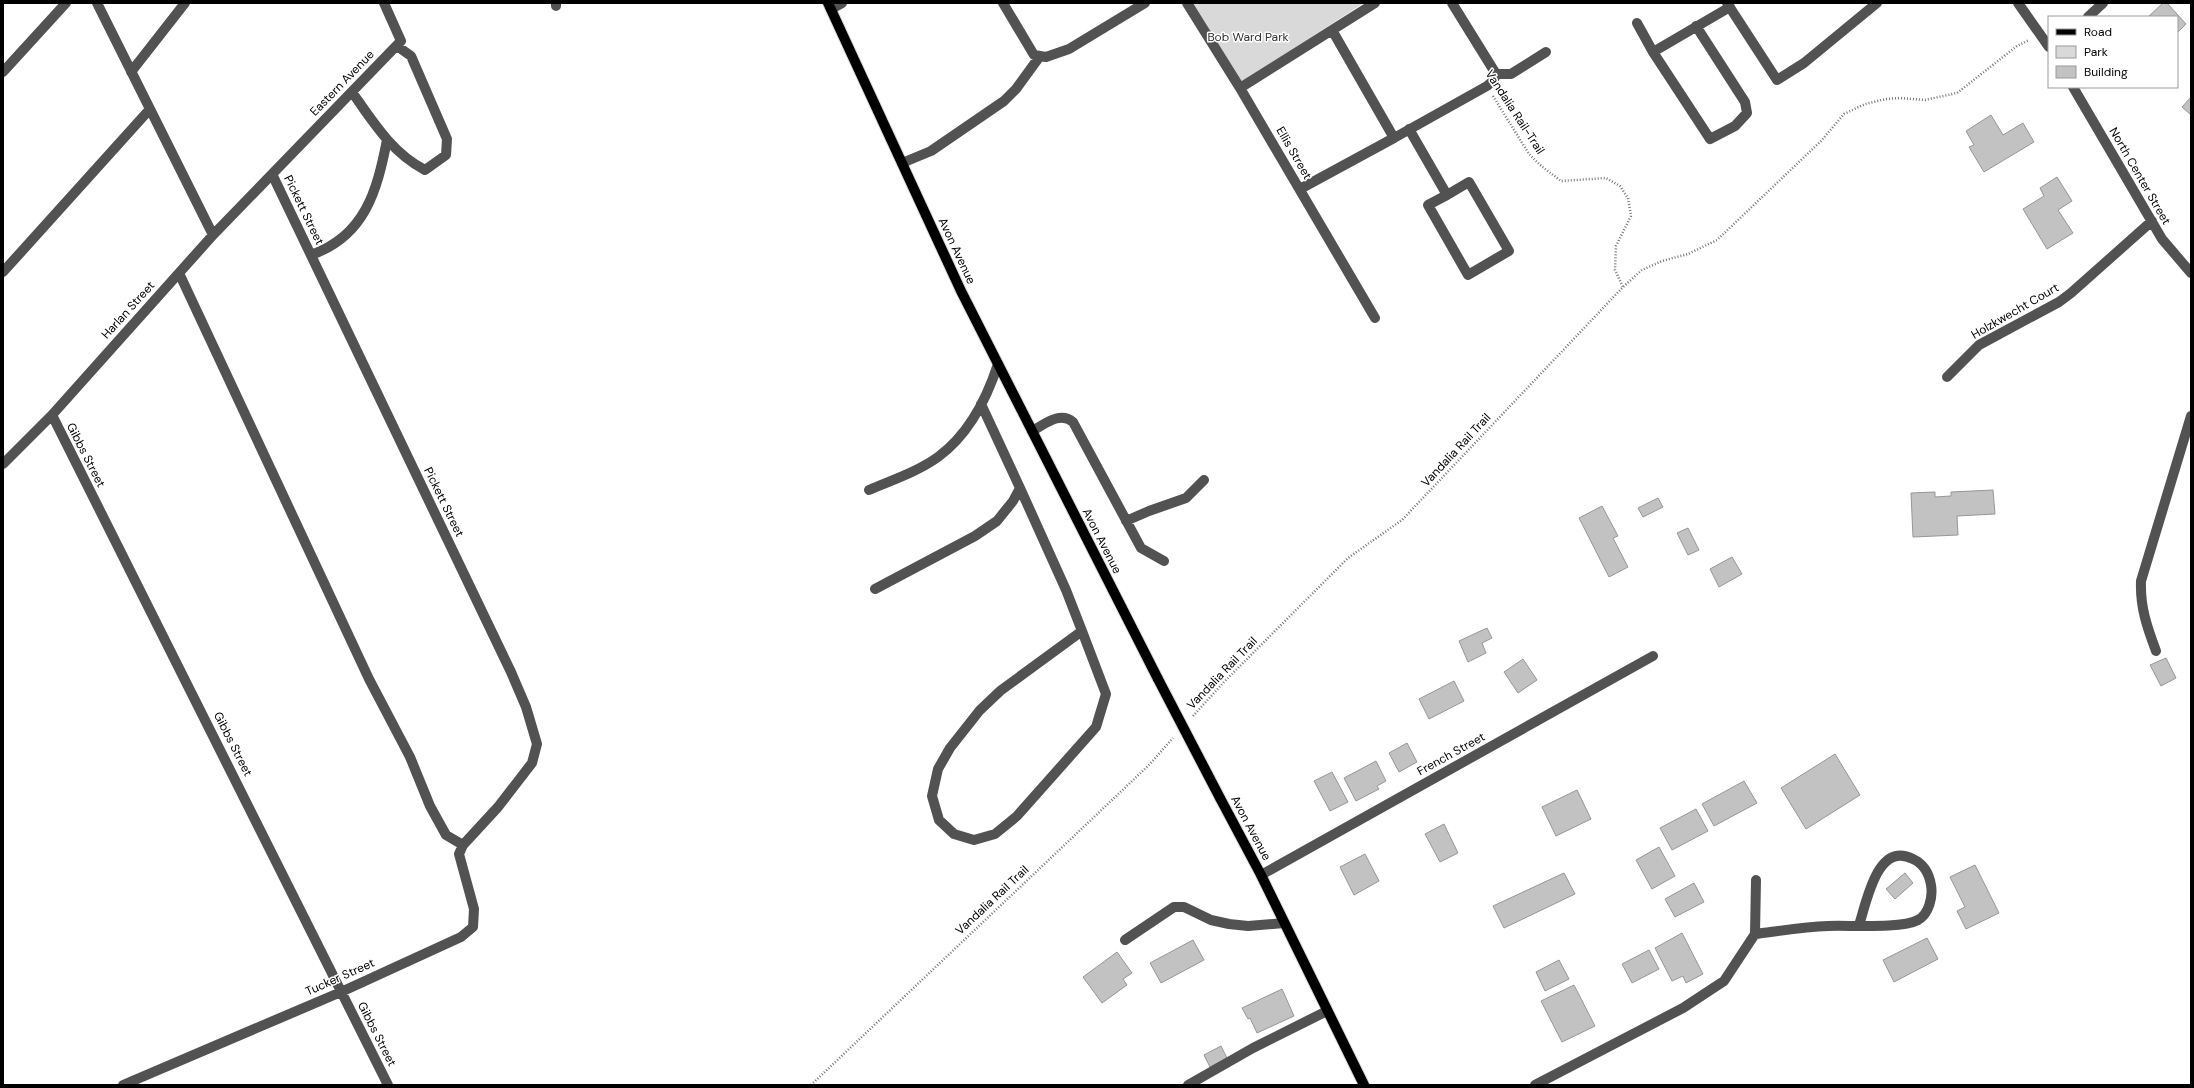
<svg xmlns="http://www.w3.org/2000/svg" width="2194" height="1088" viewBox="0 0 2194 1088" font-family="'DM Sans',sans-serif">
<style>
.green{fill:#d9d9d9}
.building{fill:#c2c2c2;stroke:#969696}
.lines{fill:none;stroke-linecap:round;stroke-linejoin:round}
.major-casing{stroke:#dbdbdb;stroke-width:12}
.path{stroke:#747474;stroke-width:2.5;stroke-dasharray:1 2;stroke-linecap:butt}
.minor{stroke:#525252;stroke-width:10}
.major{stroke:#000;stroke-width:10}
.major-bridge-casing{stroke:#dbdbdb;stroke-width:12;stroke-linecap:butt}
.major-bridge{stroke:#000;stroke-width:10}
.labels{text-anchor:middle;stroke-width:3;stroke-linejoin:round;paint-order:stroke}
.park-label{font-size:12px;fill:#303030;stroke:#fff}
.street-label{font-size:12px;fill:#000;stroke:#fff}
</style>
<rect width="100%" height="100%" fill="#fff"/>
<!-- green -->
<path class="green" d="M 1187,3 L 1364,3 L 1238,84 Z"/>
<!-- building -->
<path class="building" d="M 2163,3 L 2167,3 L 2186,24 L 2177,33 L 2177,17 L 2148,17 Z
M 2191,97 L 2191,115 L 2182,107 Z
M 1991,115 L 2003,135 L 2023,123 L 2034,142 L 1984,172 L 1969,147 L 1974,145 L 1966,131 Z
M 2057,177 L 2072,201 L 2058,210 L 2073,233 L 2047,249 L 2023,209 L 2044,196 L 2040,188 Z
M 1993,490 L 1995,514 L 1957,516 L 1958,535 L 1913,537 L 1911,493 L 1935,492 L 1935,497 L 1951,496 L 1951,492 Z
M 1658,498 L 1663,507 L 1643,517 L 1638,508 Z
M 1602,506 L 1618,536 L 1613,538 L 1628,567 L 1609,577 L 1579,518 Z
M 1688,528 L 1699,550 L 1688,555 L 1677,533 Z
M 1732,557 L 1742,574 L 1719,587 L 1710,569 Z
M 1487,628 L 1492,638 L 1482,643 L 1486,653 L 1468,662 L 1459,641 Z
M 2166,658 L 2176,678 L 2161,686 L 2150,665 Z
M 1523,659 L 1537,680 L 1518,693 L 1504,672 Z
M 1454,681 L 1464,701 L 1429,719 L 1419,699 Z
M 1407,743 L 1417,762 L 1399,772 L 1389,753 Z
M 1835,754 L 1860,795 L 1806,829 L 1781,788 Z
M 1376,761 L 1386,781 L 1377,786 L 1379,789 L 1356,801 L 1344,778 Z
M 1332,772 L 1348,802 L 1330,811 L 1314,781 Z
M 1744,781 L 1757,803 L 1714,826 L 1702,804 Z
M 1577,790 L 1591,819 L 1556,836 L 1542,807 Z
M 1696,809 L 1708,831 L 1672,850 L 1660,828 Z
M 1444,824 L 1458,853 L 1440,862 L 1425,834 Z
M 1659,847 L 1675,876 L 1652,889 L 1636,860 Z
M 1365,854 L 1379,881 L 1354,895 L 1340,867 Z
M 1975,865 L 1999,913 L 1966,929 L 1957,911 L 1965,907 L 1950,877 Z
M 1564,873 L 1575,894 L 1504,928 L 1493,906 Z
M 1905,873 L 1913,883 L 1895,899 L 1886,889 Z
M 1694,883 L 1704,902 L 1675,917 L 1665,899 Z
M 1682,933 L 1703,974 L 1686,983 L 1683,976 L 1672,981 L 1655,948 Z
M 1927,938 L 1938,959 L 1894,982 L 1883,960 Z
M 1193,940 L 1204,960 L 1161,983 L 1150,963 Z
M 1649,950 L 1659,969 L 1632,983 L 1622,964 Z
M 1117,952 L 1132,973 L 1123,979 L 1127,985 L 1102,1003 L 1083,977 Z
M 1559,960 L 1569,979 L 1545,991 L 1536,972 Z
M 1574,985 L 1595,1026 L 1562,1042 L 1541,1001 Z
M 1282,989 L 1294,1016 L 1257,1033 L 1250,1018 L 1248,1019 L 1242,1008 Z
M 1221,1046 L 1227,1058 L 1210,1067 L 1204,1055 Z"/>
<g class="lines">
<defs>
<path id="major" d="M 828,3 L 961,291 L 1158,679
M 1220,798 L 1261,875 L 1364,1085"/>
</defs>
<!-- major casing -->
<use href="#major" class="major-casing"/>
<!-- path -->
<path class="path" d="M 1493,96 L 1529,154 L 1540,165 L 1561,181 L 1606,178 L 1620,186 L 1628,198 L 1631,216 L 1616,246 L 1615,270 L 1623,287
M 1193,716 L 1224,682 L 1348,558 L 1402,520 L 1623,287 L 1642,270 L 1662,261 L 1688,254 L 1717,240 L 1821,141 L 1844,114 L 1865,104 L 1886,99 L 1900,98 L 1925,100 L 1957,93 L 2017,46 L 2029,40
M 811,1085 L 1150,764 L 1173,738"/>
<!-- minor -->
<path class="minor" d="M 97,3 L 213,235
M 1003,3 L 1034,55 L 1046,57 L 1069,49 L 1145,3
M 1187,3 L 1240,88 L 1375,318
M 1452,3 L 1496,74
M 1727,3 L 1777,80 L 1804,63 L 1877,3
M 2018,3 L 2049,47
M 556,6 L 556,3
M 831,9 L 842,3
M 2088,17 L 2103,3
M 1637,23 L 1653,52
M 1696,26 L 1745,102 L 1747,113 L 1735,126 L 1710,139 L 1653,52 L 1730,7
M 1332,30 L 1394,138 L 1487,86 L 1494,80 L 1496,74
M 3,72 L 66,3
M 131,72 L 185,3
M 1496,74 L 1511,74 L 1546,52
M 2073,87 L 2162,239 L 2191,273
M 1240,88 L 1375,3
M 352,92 C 373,122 392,153 425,170 L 446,155 L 447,139 L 411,56 L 397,46
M 1409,129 L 1447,195 L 1469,182 L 1509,251 L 1468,275 L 1428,205 L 1447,195
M 902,163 L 931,151 L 1004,101 L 1016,89 L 1040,56
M 1300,189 L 1394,138
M 311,255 C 365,236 377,191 387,140
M 3,272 L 150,109
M 179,273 L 369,679 L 410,757 L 430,806 L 446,835 L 463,845
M 1947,377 L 1979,345 L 2059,302 L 2071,293 L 2152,221
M 52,415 L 388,1085
M 1032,431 C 1045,424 1060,411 1073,422 L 1141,548 L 1164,561
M 3,464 L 52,415 L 213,235 L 401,41 L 384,3
M 1020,488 L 1066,590 L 1082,631 L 1106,694 L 1096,727 L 1017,816 L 995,834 L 974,840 L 954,834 L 939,820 L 932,796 L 938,769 L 950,748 L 980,710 L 1000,691 L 1082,631
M 869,490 C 892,480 917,472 938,457 C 968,435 987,398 998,364
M 1126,521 L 1149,511 L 1186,498 L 1204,480
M 875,589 L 975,536 L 997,521 L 1013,501 L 1020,488 L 981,404
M 2156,651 C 2147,627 2140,607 2141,581 L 2191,416
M 1261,875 L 1653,656
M 1755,934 C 1779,931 1803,927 1828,926 C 1849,925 1901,929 1918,920 C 1929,914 1933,897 1931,885 C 1929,873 1924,864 1913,859 C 1877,841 1867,901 1859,925
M 1125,940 L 1174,907 L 1184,907 L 1211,920 L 1229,924 L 1248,926 L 1284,923
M 123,1085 L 341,992 L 461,937 L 473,927 L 474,909 L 459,854 L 463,845 L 498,807 L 532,763 L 537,744 L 526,707 L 511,672 L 272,174
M 1188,1085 L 1253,1048 L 1327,1011
M 1535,1085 L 1683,1008 L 1724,981 L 1755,934 L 1756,880"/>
<!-- major -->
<use href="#major" class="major"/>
<defs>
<path id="major-bridge" d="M 1158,679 L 1220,798"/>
</defs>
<!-- major-bridge casing -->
<use href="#major-bridge" class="major-bridge-casing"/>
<!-- major-bridge -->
<use href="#major-bridge" class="major-bridge"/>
</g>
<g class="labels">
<!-- park labels -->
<g class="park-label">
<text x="1248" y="41">Bob Ward Park</text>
</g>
<!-- street labels -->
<g class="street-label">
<text transform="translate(342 83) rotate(-46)" y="4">Eastern Avenue</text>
<text transform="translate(1515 112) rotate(57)" y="4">Vandalia Rail-Trail</text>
<text transform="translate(1294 153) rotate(60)" y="4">Ellis Street</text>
<text transform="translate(2140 176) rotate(60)" y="4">North Center Street</text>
<text transform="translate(304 210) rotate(64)" y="4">Pickett Street</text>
<text transform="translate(957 251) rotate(65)" y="4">Avon Avenue</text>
<text transform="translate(128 310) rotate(-48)" y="4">Harlan Street</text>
<text transform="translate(2015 311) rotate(-30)" y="4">Holzkwecht Court</text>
<text transform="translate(1456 450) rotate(-47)" y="4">Vandalia Rail Trail</text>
<text transform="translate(86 455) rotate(63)" y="4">Gibbs Street</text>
<text transform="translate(444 502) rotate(64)" y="4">Pickett Street</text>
<text transform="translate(1102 541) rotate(63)" y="4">Avon Avenue</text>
<text transform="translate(1222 673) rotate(-46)" y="4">Vandalia Rail Trail</text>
<text transform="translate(233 744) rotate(63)" y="4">Gibbs Street</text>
<text transform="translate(1451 754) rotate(-29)" y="4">French Street</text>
<text transform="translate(1251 828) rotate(62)" y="4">Avon Avenue</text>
<text transform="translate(992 900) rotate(-43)" y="4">Vandalia Rail Trail</text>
<text transform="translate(340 977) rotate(-24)" y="4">Tucker Street</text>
<text transform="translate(377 1034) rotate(63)" y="4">Gibbs Street</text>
</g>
</g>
<!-- border -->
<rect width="2194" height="1088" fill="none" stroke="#000000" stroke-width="8"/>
<!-- legend -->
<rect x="2048" y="16" width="130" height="72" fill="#ffffff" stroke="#999999"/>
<rect x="2056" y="29" width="20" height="6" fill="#000000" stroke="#999999"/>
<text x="2084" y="36" font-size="12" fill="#000000">Road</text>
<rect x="2056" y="46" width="20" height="12" fill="#d9d9d9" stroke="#999999"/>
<text x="2084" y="56" font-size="12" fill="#000000">Park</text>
<rect x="2056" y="66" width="20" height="12" fill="#c2c2c2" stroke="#999999"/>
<text x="2084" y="76" font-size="12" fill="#000000">Building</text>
</svg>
